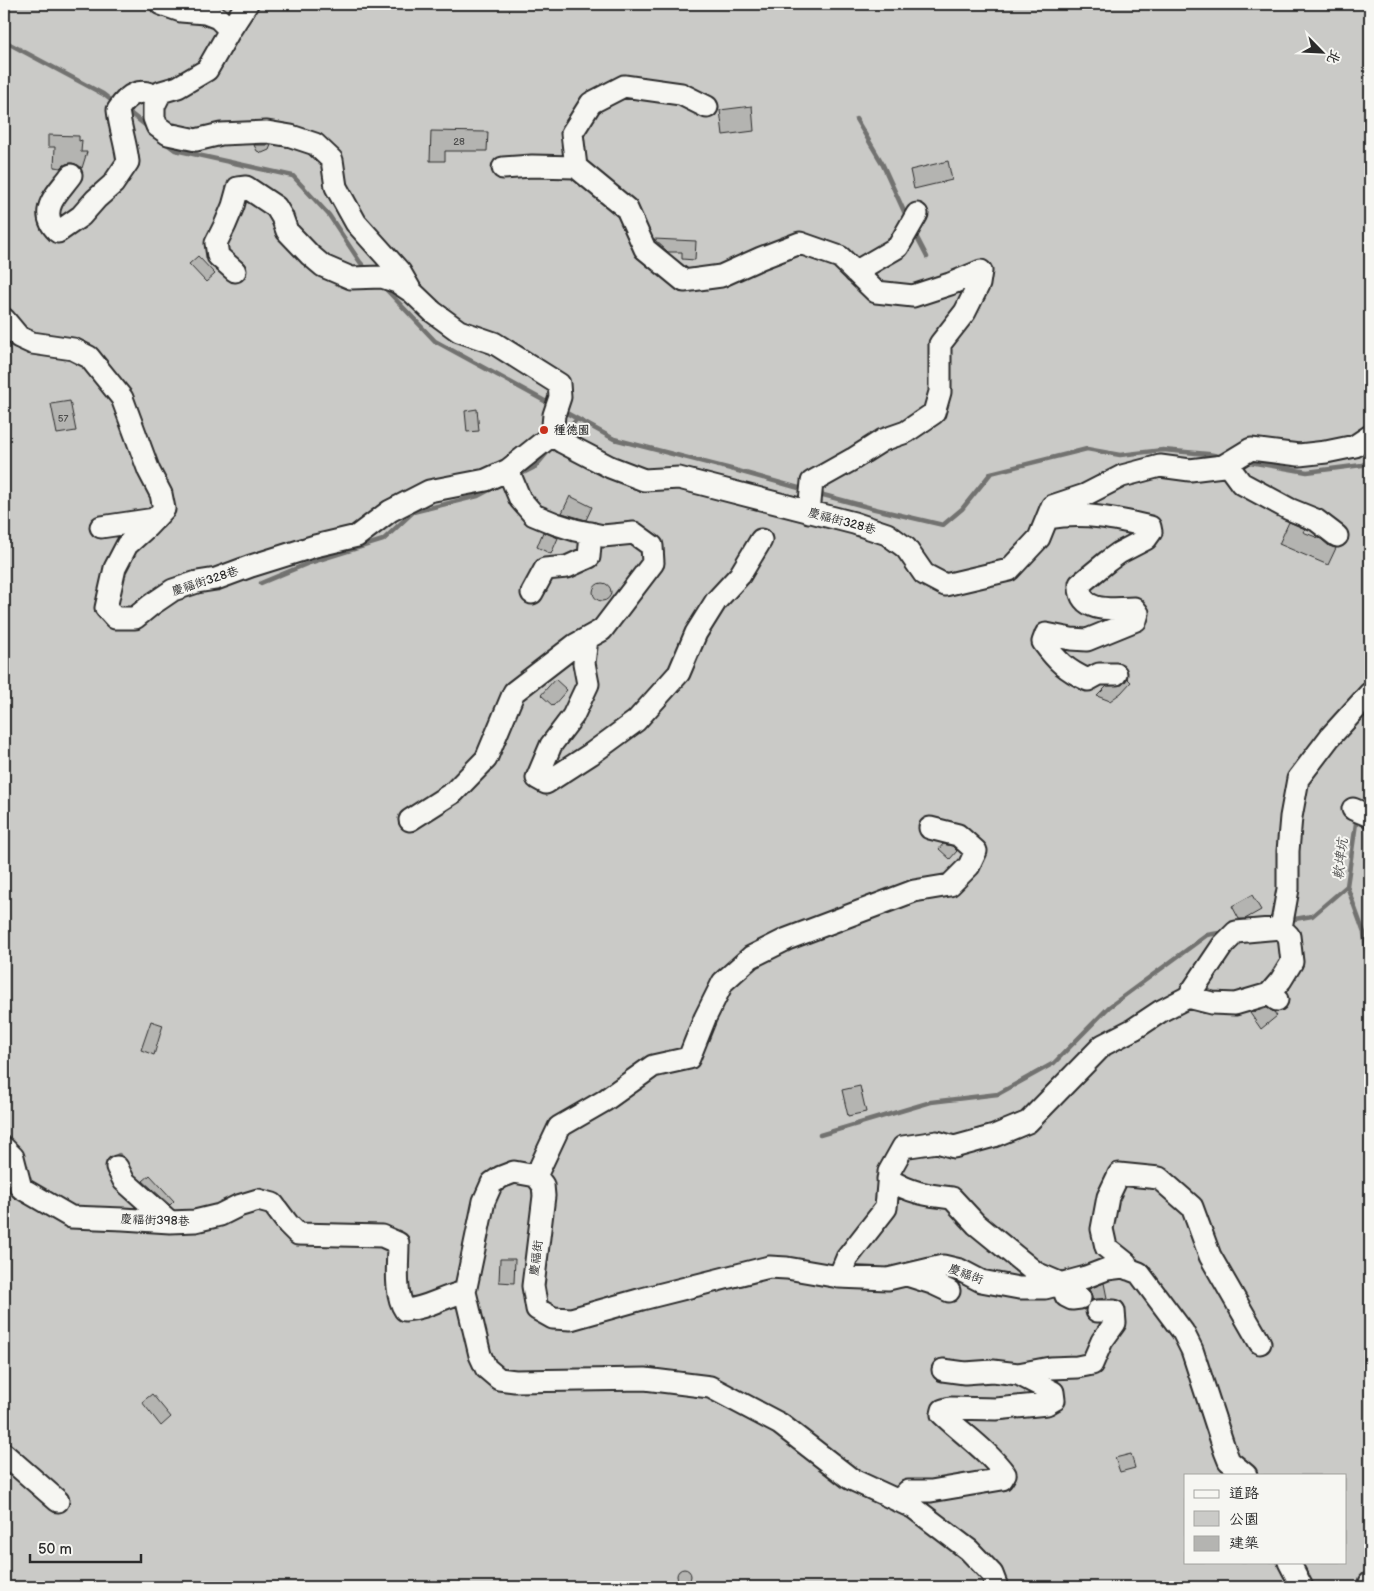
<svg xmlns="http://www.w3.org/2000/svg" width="1374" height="1591" viewBox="0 0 1374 1591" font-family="'Balsamiq Sans','LXGW WenKai TC',sans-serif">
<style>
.green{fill:#cacac7;stroke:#7a7a79;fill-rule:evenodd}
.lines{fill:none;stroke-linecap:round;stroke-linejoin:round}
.stream{stroke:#727270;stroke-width:4.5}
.building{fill:#b4b4b1;stroke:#2b2b2b}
.minor-casing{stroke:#2b2b2b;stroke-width:25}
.minor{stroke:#f6f6f2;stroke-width:21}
.poi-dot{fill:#c8321e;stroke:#f6f6f2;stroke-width:2}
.labels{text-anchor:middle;stroke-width:4;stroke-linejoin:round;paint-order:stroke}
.number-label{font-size:10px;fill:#4d4d4c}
.poi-label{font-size:12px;font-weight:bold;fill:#2b2b2b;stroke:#f6f6f2;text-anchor:start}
.street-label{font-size:12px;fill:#2b2b2b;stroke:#f6f6f2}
.water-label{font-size:14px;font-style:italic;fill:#545453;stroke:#f6f6f2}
</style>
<rect width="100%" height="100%" fill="#eaeae6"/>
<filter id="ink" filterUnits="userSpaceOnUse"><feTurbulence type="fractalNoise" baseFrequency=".02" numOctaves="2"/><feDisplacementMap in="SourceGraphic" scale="10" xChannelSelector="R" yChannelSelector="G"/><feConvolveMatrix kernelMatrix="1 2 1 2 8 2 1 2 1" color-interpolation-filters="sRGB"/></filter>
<g filter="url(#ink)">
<!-- green -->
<path class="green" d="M 4,4 L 1370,4 L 1370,1587 L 4,1587 ZM 1185,1475 L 1345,1475 L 1345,1562 L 1185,1562 Z"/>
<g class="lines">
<!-- stream -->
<path class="stream" d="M 4,41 L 103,94 L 116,104
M 125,109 L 150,129
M 856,119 L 882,163 L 907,218
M 163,141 L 175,150 L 293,176 L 329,215 L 360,262 L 368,271
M 914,232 L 927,257
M 382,285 L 435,341 L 552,405
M 563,411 L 614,439 L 731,469 L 806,490
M 563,435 L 577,419
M 1244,461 L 1307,472 L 1362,465 L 1370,461
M 517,476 L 535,467 L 551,448
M 816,493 L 875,509 L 943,525 L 962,509 L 991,473 L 1087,449 L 1120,455 L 1163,450 L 1208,454 L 1224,457
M 261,583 L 309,563 L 383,540 L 413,512 L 478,496 L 493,488
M 1363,806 L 1370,800
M 1357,816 L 1347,886 L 1364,933 L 1370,984
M 1289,920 L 1312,916 L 1347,886
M 820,1135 L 931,1102 L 998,1094 L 1054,1063 L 1109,1007 L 1207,935 L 1225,932
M 108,1162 L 119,1155"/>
</g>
<!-- building -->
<path class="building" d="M 752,106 L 754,131 L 723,135 L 720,110 Z
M 431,131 L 488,132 L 487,151 L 445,151 L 445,161 L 430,161 Z
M 48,135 L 79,136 L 79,141 L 82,140 L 81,152 L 87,152 L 82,168 L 78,165 L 72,163 L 66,164 L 61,168 L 54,167 L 55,147 L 48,147 Z
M 254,145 L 271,145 L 269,150 L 262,153 L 257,151 Z
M 948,161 L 952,180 L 914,189 L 910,170 Z
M 654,239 L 696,241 L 695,260 L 682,259 L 682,252 L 668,252 Z
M 198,256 L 215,274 L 206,282 L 189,264 Z
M 70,401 L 76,431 L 57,434 L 51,404 Z
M 477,409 L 479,431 L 467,432 L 465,411 Z
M 570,496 L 592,507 L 586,520 L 562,513 Z
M 1289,522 L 1305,529 L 1303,532 L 1321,539 L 1329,546 L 1336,548 L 1328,565 L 1279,544 Z
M 543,532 L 558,538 L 551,554 L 537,547 Z
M593 592a9 9 0 1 1 18 0a9 9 0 1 1-18 0Z
M 1127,678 L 1131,682 L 1121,693 L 1110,701 L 1097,696 L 1107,686 L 1122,685 Z
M 555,679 L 567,690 L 553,706 L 541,695 Z
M 943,844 L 952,846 L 957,851 L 950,859 L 939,849 Z
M 1252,895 L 1261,910 L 1245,919 L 1239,919 L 1232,906 Z
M 1267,1008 L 1274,1012 L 1277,1016 L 1261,1029 L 1250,1013 Z
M 151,1021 L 163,1025 L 154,1055 L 141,1050 Z
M 860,1086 L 866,1112 L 848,1116 L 842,1090 Z
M 150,1175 L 174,1201 L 170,1205 L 143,1181 Z
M 500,1259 L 515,1259 L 514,1283 L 499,1282 Z
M 1104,1283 L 1107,1298 L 1092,1300 L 1092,1296 L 1089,1289 Z
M 152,1394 L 171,1417 L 161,1426 L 142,1402 Z
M 1131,1454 L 1135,1468 L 1120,1472 L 1115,1458 Z
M677 1576a7 7 0 1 1 14 0a7 7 0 1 1-14 0Z"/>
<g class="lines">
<defs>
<path id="minor" d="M 161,4 L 181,11 L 205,13 L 218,18 L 230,30 L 207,70 L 178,87 L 161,92 L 154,106 L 154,118 L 157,126 L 168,134 L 196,140 L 221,134 L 267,132 L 291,136 L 315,144 L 332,160 L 336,187 L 356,223 L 400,272 L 411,291 L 433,312 L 459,331 L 494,343 L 559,384 L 560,397 L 554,415 L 552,435 L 562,442 L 610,467 L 644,480 L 679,478 L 854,523 L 887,534 L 906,548 L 924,574 L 945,585 L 1009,570 L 1039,538 L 1052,506 L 1085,495 L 1122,476 L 1160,466 L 1190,470 L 1223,466 L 1251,449 L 1299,455 L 1326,452 L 1355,446 L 1370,436
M 230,30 L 247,4
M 707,107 L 681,94 L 624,86 L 591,103 L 572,133 L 576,167 L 627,209 L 645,249 L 684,281 L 721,276 L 761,258 L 800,243 L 840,257 L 876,292 L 913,296 L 950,284 L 981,271 L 979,284 L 965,312 L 940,344 L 940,392 L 934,413 L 906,432 L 883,440 L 853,459 L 812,482 L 809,512
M 503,168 L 532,166 L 576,167
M 71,175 C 62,188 42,205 51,223 C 52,226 56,230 58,232 L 81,216 L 96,199 L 113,184 L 128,162 C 126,144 120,128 118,110 C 128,94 141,86 158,98
M 235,271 L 218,256 L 216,243 L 225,225 L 233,206 L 238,188 L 246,187 L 276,207 L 282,217 L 287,231 L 310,255 L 323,266 L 351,278 L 382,277 L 397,282 L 409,290
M 855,272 L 898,247 L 917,214
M 4,319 L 19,337 L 32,343 L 73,349 L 89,357 L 122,398 L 149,471 L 161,494 L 164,509 L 147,527 L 127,545 L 115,568 L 106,608 L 115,618 L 135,618 L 151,605 L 173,590 L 197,582 L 216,579 L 251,566 L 315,546 L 357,536 L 390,511 L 429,491 L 486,480 L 508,470 L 552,435
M 1227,464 L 1241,483 L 1289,509 L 1316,520 L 1337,536
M 1048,518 C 1085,512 1114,518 1150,527 L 1151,532 L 1146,539 L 1119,553 L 1108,561 L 1080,584 C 1078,614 1114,609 1134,608 L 1138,613 L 1136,620 L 1087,640 L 1071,639 L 1046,634 L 1043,642 C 1057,661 1066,670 1088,680 L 1099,674 L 1116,674
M 101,527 L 155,519
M 532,593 L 545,569 L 567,567 L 589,557 L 591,533
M 587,639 L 584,663 L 588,684 L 573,716 L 551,745 L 537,778 L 546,783 L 591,754 L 636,721 L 679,673 L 696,633 L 716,601 L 740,575 L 761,540
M 1353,809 L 1370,816
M 410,820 L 454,792 L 486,759 L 514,692 L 575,645 L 602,630 L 653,563 L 652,546 L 634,533 L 603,536 L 575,530 L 556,524 L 534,515 L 520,499 L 508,470
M 1188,997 L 1212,1003 L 1235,1004 L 1269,994
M 1277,1000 L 1269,994 L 1281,980 L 1292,962 L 1289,936 L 1281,928
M 4,1148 L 13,1157 L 21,1188 L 71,1217 L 123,1219 L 170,1222 L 195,1221 L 220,1215 L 238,1206 L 258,1200 L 273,1204 L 288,1224 L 298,1234 L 382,1236 L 398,1243 C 398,1263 394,1294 405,1310 C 426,1309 444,1296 465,1292
M 117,1167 L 124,1181 L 170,1222
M 536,1176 L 559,1127 L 604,1101 L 653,1066 L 689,1058 L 705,1018 L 723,982 L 751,957 L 787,939 L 914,891 L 950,885 L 969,866 L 976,851 L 958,835 L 930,828
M 888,1179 C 911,1193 926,1195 952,1198 L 976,1224 L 1036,1273 L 1062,1284 L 1066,1296 L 1072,1299 L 1080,1298
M 1128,1269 L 1126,1263 L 1106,1247 L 1102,1229 L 1108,1197 L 1119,1174 L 1159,1178 L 1192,1207 L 1210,1256 L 1260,1343
M 907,1275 L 932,1283 L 949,1291
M 839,1277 L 847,1258 L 886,1208 L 889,1172 L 903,1147 L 937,1142 L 954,1147 L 994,1136 L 1028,1122 L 1103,1045 L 1134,1029 L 1161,1011 L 1188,997 L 1223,945 L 1236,932 L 1281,928 L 1288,889 L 1288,851 L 1291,817 L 1298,779 L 1330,737 L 1370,693
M 943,1370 L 965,1373 L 993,1371 L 1018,1374 L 1050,1368 L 1077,1367 L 1092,1364 L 1102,1341 L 1115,1323 L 1114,1311 L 1097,1311
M 4,1454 L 58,1501
M 898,1501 L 908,1491 L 931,1491 L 1002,1479 L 1005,1474 C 987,1450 963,1434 942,1414 L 943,1410 L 950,1408 L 996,1409 L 1047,1404 L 1054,1400 L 1053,1392 L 1018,1374
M 1289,1562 L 1302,1587
M 997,1587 L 992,1574 L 969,1550 L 914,1508 L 851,1479 L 780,1424 L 710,1387 L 645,1379 L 515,1381 L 499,1379 L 486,1368 L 480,1355 L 465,1292 L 484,1201 L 492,1183 L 501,1177 L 514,1172 L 536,1176 L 543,1185 L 544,1196 L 533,1286 L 537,1309 L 553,1318 L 571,1319 L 642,1299 L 769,1267 L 787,1268 L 839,1277 L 888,1279 L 943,1266 L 960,1270 L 981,1281 L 1019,1288 L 1045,1288 L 1086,1277 L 1107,1269 L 1123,1267 L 1139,1273 L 1183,1332 L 1192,1350 L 1225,1451 L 1229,1461 L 1246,1475
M 1369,1587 L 1370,1583"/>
</defs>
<!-- minor casing -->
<use href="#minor" class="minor-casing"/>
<!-- minor -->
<use href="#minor" class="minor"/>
</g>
</g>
<!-- markers -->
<circle class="poi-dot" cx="544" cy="430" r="5"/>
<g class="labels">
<!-- number labels -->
<g class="number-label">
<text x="459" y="145">28</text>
<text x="63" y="422">57</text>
</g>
<!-- poi labels -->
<g class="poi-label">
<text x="554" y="434">種德園</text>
</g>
<!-- street labels -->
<g class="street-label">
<text transform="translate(842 521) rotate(15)" y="4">慶福街328巷</text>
<text transform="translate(205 581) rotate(-18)" y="4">慶福街328巷</text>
<text transform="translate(155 1220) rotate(2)" y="4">慶福街398巷</text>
<text transform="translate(536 1258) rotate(-83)" y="4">慶福街</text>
<text transform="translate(966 1274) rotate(20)" y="4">慶福街</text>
</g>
<!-- water labels -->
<g class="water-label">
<text transform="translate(1340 859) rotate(-83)" y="5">軟埤坑</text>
</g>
</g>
<!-- margin -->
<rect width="1374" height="1591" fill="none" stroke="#f6f6f2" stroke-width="20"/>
<rect x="10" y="10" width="1354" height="1571" fill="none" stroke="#2b2b2b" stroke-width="2" filter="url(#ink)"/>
<!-- legend -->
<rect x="1184" y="1474" width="162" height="90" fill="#f6f6f2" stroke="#a5a5a2"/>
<rect x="1194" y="1490" width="25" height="8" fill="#f6f6f2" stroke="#a5a5a2"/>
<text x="1229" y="1498" font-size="15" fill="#2b2b2b">道路</text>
<rect x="1194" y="1511" width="25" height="15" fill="#cacac7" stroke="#a5a5a2"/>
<text x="1229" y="1524" font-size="15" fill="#2b2b2b">公園</text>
<rect x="1194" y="1536" width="25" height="15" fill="#b4b4b1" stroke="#a5a5a2"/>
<text x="1229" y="1548" font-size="15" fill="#2b2b2b">建築</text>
<!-- north arrow -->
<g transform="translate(1322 52) rotate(114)" stroke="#f6f6f2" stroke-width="4" paint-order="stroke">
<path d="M0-4L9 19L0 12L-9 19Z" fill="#2b2b2b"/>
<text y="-8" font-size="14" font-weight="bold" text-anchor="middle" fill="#2b2b2b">北</text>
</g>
<!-- scale -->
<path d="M30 1554v8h111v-8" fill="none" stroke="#2b2b2b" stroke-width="2.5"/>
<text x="38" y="1554" font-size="15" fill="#2b2b2b" stroke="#f6f6f2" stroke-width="4" paint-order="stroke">50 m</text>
</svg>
